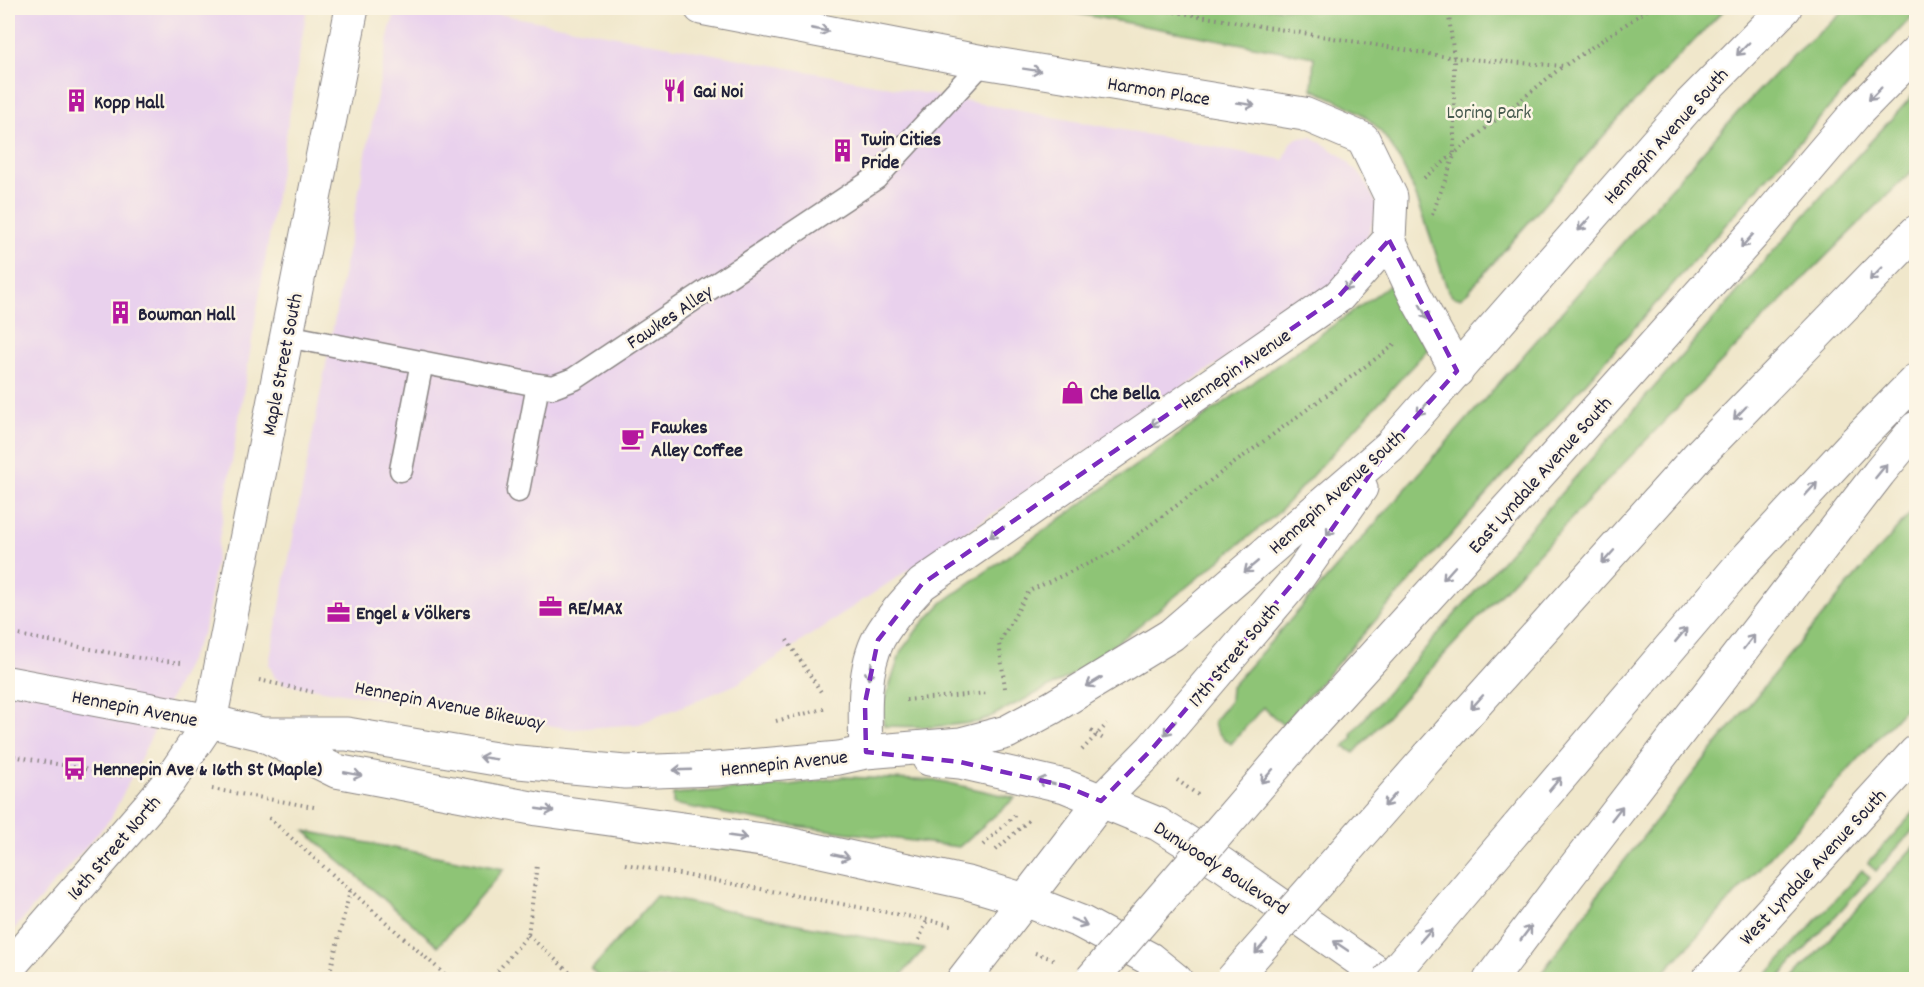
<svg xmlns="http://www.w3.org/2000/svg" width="1924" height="987" viewBox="0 0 1924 987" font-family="Dekko,sans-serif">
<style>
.built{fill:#e9d1ed}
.green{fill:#8ec476;stroke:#587358;stroke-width:1.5}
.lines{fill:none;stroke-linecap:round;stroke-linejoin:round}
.lane-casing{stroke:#898483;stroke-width:25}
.street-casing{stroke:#898483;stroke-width:35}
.secondary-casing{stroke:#898483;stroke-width:35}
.primary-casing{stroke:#898483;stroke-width:35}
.highway-casing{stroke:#898483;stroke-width:35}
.path{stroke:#898483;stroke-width:4;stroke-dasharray:1.5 4.5;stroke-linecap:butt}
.lane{stroke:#fff;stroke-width:22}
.street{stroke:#fff;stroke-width:33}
.secondary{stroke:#fff;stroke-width:33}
.primary{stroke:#fff;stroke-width:33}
.highway{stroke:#fff;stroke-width:33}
.primary-bridge-casing{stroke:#898483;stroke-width:35;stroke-linecap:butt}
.highway-bridge-casing{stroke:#898483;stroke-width:35;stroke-linecap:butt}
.primary-bridge{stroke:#fff;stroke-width:33}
.highway-bridge{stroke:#fff;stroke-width:33}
.oneway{stroke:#9c9ca7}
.marked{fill:none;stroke:#7b2cbf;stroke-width:4.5;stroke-dasharray:12 8;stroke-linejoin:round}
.labels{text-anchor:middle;stroke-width:5;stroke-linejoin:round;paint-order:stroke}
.poi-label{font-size:20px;font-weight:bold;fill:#22223b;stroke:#fcf5e5;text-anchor:start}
.street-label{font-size:20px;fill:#22223b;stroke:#fcf5e5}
.park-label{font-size:20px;fill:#485b50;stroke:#fcf5e5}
</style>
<rect width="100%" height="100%" fill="#fcf5e5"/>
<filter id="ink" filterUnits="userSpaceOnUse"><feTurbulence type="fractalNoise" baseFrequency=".0167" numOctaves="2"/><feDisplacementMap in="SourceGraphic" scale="12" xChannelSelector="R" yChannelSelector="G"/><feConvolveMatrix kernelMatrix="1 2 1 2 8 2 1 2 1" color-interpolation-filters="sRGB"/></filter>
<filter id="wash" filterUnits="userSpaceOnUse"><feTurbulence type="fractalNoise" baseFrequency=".008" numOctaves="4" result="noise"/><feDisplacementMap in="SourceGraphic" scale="24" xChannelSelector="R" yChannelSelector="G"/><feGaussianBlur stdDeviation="1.35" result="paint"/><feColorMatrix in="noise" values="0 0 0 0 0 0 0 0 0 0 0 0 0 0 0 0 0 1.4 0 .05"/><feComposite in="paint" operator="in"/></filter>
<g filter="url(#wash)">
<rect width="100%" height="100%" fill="#f0e7cb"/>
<!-- built -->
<path class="built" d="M 8,8 L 307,8 L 204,630 L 111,818 L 8,936 Z
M 401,8 L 466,8 L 1284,160 L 1290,144 L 1297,138 L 1312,137 L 1342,156 L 1363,178 L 1378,207 L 1367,238 L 1350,266 L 1330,289 L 737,684 L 639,724 L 573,729 L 285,684 L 275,678 L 269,664 L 390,28 L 397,9 Z"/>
<!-- green -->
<path class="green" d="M 1046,8 L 1726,8 L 1619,118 L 1468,292 L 1460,298 L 1453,297 L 1448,291 C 1431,242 1410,154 1369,120 C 1353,106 1331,98 1312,89 L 1314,57 Z
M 1848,8 L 1916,8 L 1916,12 L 1834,102 L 1283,725 L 1263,707 L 1231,744 C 1223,737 1214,732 1214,721 L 1230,701 L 1231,687 L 1737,113 L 1794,54 Z
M 1916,92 L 1916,167 C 1723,356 1536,553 1354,753 L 1344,747 L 1353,737 L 1351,734 L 1450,620 L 1840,175 Z
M 1390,285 L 1428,349 L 1278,513 L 1126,636 L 1067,678 L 980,722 L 932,727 L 884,726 L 882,709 L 901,651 L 919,627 L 943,602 Z
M 1916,507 L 1916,696 L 1658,979 L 1537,979 L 1595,900 L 1594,899 L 1707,756 L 1847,586 Z
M 843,777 L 940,781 L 1015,798 L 959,847 L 773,823 L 673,804 L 673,794 L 790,785 Z
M 1916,810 L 1916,827 L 1876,871 L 1868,863 Z
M 305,831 L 504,869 L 438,946 Z
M 1916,844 L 1916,979 L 1793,979 Z
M 1862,870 L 1870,878 L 1778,979 L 1763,979 Z
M 656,896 L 924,949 L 898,979 L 602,979 L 591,970 Z"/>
</g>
<g filter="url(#ink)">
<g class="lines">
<defs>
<path id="lane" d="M 287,336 L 538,385 L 553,387 L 574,379 L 876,178 L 983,62
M 401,470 L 422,362
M 518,491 L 538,385"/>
<path id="street" d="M 701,8 L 983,62 L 1304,114 L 1363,139 L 1391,197 L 1389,240 L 1416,297 L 1457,371
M 210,721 L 352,8
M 866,752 C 865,717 862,670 879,638 C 891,617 906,601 922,584 L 1339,296 L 1389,240
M 963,980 L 1025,900"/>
<path id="secondary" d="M 8,683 L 210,721 L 262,734 L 336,771 L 537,809 L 784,843 L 968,883 L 1025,900 L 1081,922 L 1150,959 L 1176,980
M 262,734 L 347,734 L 508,761 L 625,772 L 716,769 L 839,758 L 866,752 L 961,744 L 1007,732 L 1053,707 L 1171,635 L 1390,446 L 1690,104 L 1785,8
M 929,759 L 960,762 L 1065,786 L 1158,824 L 1222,864 L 1388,980
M 1025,900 L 1101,801 L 1152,749 L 1299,576 L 1361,488
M 8,968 L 150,805 L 169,782 L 210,721"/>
<path id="primary" d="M 1305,732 L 1550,462 L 1754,233 L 1857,112 L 1916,52
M 1708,980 L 1916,752"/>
<path id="highway" d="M 1429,756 L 1698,456 L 1916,232
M 1517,828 L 1738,568 L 1857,440 L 1916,380
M 1490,980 L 1568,876 L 1879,473 L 1916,428"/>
</defs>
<!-- lane casing -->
<use href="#lane" class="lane-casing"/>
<!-- street casing -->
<use href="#street" class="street-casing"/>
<!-- secondary casing -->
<use href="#secondary" class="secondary-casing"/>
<!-- primary casing -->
<use href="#primary" class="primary-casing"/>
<!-- highway casing -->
<use href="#highway" class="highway-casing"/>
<!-- path -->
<path class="path" d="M 1151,8 L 1454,58 L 1564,66 L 1650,8
M 1424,178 L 1563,66
M 1432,215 L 1454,156 L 1454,58 L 1448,8
M 8,633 L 132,657 L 181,663
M 787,640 L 823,695
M 259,680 L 313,692
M 1005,688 L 999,643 L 1029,591 L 1115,551 L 1393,346 L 1395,342
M 906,700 L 988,693
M 776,721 L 827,708
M 1091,731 L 1105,740
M 1082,750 L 1107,724
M 8,755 L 122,776
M 1177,780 L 1198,795
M 212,789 L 314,807
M 269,818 L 451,980
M 983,845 L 1015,815
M 996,850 L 1030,819
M 625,864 L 939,922 L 954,926
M 528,935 L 578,980
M 919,940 L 927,920
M 1035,953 L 1056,960
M 331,968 L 350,891
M 490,980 L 528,935 L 537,865"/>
<!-- lane -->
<use href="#lane" class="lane"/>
<!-- street -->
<use href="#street" class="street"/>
<!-- secondary -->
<use href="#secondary" class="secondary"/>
<!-- primary -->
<use href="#primary" class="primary"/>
<!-- highway -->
<use href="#highway" class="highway"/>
<defs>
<path id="primary-bridge" d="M 1091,980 L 1305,732"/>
<path id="highway-bridge" d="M 1232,980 L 1429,756
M 1388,980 L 1517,828"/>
</defs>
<!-- primary-bridge casing -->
<use href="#primary-bridge" class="primary-bridge-casing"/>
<!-- highway-bridge casing -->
<use href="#highway-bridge" class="highway-bridge-casing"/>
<!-- primary-bridge -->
<use href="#primary-bridge" class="primary-bridge"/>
<!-- highway-bridge -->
<use href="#highway-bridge" class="highway-bridge"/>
</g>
<!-- one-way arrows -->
<defs><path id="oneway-shaft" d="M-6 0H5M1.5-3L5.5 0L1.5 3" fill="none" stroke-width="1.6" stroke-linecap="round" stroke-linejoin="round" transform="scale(1.5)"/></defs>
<g class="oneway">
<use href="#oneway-shaft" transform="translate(820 30) rotate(11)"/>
<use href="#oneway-shaft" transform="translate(1743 49) rotate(134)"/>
<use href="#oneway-shaft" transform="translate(1032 70) rotate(9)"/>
<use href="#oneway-shaft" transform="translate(1875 94) rotate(135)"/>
<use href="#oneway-shaft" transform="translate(1246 104) rotate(9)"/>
<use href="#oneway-shaft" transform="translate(1584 224) rotate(131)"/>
<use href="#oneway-shaft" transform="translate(1747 241) rotate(132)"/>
<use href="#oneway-shaft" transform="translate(1876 274) rotate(134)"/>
<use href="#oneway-shaft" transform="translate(1350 284) rotate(132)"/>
<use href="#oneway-shaft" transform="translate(1424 312) rotate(61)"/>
<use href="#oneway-shaft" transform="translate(1423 408) rotate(131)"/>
<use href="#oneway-shaft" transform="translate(1740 413) rotate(134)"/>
<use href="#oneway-shaft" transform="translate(1158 421) rotate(146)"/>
<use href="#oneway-shaft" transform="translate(1881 471) rotate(-51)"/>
<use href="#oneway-shaft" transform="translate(1811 489) rotate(-47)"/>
<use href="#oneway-shaft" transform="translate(1332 528) rotate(125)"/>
<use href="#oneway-shaft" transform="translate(997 532) rotate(145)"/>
<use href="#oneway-shaft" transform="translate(1608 557) rotate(132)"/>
<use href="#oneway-shaft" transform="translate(1251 567) rotate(140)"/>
<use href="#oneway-shaft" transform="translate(1449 573) rotate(132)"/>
<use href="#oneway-shaft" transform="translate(1681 635) rotate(-50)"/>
<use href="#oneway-shaft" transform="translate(1749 642) rotate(-52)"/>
<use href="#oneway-shaft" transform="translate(870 671) rotate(101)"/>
<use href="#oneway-shaft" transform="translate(1094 682) rotate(149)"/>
<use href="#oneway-shaft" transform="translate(1477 702) rotate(132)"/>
<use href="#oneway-shaft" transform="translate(1170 728) rotate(130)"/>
<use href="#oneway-shaft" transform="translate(488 758) rotate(-171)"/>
<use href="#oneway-shaft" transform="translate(682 770) rotate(178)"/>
<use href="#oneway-shaft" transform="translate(353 774) rotate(11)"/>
<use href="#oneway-shaft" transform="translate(1267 776) rotate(131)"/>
<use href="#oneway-shaft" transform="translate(1046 782) rotate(-166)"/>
<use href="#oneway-shaft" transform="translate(1555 784) rotate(-50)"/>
<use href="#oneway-shaft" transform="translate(1390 800) rotate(131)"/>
<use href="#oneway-shaft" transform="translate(545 810) rotate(8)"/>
<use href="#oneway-shaft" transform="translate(1617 813) rotate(-52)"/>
<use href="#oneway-shaft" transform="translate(738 837) rotate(8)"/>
<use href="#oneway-shaft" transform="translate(841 856) rotate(12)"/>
<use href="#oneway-shaft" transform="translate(1079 922) rotate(23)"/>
<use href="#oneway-shaft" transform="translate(1526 933) rotate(-53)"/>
<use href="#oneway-shaft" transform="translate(1426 935) rotate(-49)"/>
<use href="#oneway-shaft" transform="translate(1341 946) rotate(-146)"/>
<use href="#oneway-shaft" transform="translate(1261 947) rotate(131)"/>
</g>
</g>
<!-- marked area -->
<path class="marked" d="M 1389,240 L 1457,371 L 1390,446 L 1299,576 L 1152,749 L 1101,801 L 1065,786 L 960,762 L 866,752 L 865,703 L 878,640 L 922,584 L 1339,296 Z"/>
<!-- icons -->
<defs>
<symbol id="restaurant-bare" viewBox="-9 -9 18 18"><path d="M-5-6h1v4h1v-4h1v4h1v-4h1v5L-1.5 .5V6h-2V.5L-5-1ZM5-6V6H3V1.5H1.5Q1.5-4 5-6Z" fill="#b5179e" stroke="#fcf5e5" stroke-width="2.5" paint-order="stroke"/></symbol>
<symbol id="building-bare" viewBox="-9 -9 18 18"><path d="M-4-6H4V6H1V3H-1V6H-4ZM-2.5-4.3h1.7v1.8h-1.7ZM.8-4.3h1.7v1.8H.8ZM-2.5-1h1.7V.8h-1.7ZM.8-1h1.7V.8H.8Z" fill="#b5179e" stroke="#fcf5e5" stroke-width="2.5" paint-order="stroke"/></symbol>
<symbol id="shop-bare" viewBox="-9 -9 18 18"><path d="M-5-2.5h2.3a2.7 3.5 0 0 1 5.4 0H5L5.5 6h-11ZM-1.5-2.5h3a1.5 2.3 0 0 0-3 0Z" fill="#b5179e" stroke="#fcf5e5" stroke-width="2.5" paint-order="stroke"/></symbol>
<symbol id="cafe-bare" viewBox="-9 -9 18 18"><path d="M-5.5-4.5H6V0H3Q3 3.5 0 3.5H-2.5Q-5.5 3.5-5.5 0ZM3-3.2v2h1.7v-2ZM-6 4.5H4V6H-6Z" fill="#b5179e" stroke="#fcf5e5" stroke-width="2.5" paint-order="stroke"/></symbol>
<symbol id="office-bare" viewBox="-9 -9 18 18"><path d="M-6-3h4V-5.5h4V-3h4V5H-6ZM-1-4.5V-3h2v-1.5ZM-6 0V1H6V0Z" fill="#b5179e" stroke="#fcf5e5" stroke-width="2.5" paint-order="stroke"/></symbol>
<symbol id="bus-bare" viewBox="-9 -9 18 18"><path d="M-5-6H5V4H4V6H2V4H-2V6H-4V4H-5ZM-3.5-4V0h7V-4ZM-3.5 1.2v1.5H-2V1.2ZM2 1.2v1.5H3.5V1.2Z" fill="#b5179e" stroke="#fcf5e5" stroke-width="2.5" paint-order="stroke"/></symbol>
</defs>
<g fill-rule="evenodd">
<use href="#restaurant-bare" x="658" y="74" width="33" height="33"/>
<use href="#building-bare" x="60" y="84" width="33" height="33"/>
<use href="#building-bare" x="826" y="134" width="33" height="33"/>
<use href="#building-bare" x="104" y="296" width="33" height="33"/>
<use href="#shop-bare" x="1056" y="376" width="33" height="33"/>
<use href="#cafe-bare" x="616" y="422" width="33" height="33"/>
<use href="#office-bare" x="534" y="590" width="33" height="33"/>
<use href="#office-bare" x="322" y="596" width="33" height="33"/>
<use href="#bus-bare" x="58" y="752" width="33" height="33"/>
</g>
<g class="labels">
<!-- poi labels -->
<g class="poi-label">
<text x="693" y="97">Gai Noi</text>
<text x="94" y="108">Kopp Hall</text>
<text x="861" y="145">Twin Cities<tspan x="861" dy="23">Pride</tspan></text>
<text x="138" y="320">Bowman Hall</text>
<text x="1090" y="399">Che Bella</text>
<text x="651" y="433">Fawkes<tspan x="651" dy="23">Alley Coffee</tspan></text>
<text x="568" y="614">RE/MAX</text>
<text x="356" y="619">Engel &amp; Völkers</text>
<text x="93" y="775">Hennepin Ave &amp; 16th St (Maple)</text>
</g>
<!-- street labels -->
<g class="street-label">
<text transform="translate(1159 90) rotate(9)" y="7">Harmon Place</text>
<text transform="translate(1665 135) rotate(-48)" y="7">Hennepin Avenue South</text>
<text transform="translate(669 316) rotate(-34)" y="7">Fawkes Alley</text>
<text transform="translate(281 364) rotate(-79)" y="7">Maple Street South</text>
<text transform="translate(1235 368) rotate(-34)" y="7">Hennepin Avenue</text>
<text transform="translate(1539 474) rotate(-48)" y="7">East Lyndale Avenue South</text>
<text transform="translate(1336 491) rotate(-42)" y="7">Hennepin Avenue South</text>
<text transform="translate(1233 654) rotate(-50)" y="7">17th Street South</text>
<text transform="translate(450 704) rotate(11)" y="7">Hennepin Avenue Bikeway</text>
<text transform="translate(135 707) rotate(11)" y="7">Hennepin Avenue</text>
<text transform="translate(784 762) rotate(-6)" y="7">Hennepin Avenue</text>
<text transform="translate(113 847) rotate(-49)" y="7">16th Street North</text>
<text transform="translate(1812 866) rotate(-47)" y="7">West Lyndale Avenue South</text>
<text transform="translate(1222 867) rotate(33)" y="7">Dunwoody Boulevard</text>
</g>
<!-- park labels -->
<g class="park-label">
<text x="1489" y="118">Loring Park</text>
</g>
</g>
<!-- margin -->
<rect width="1924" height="987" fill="none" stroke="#fcf5e5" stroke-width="30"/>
</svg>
